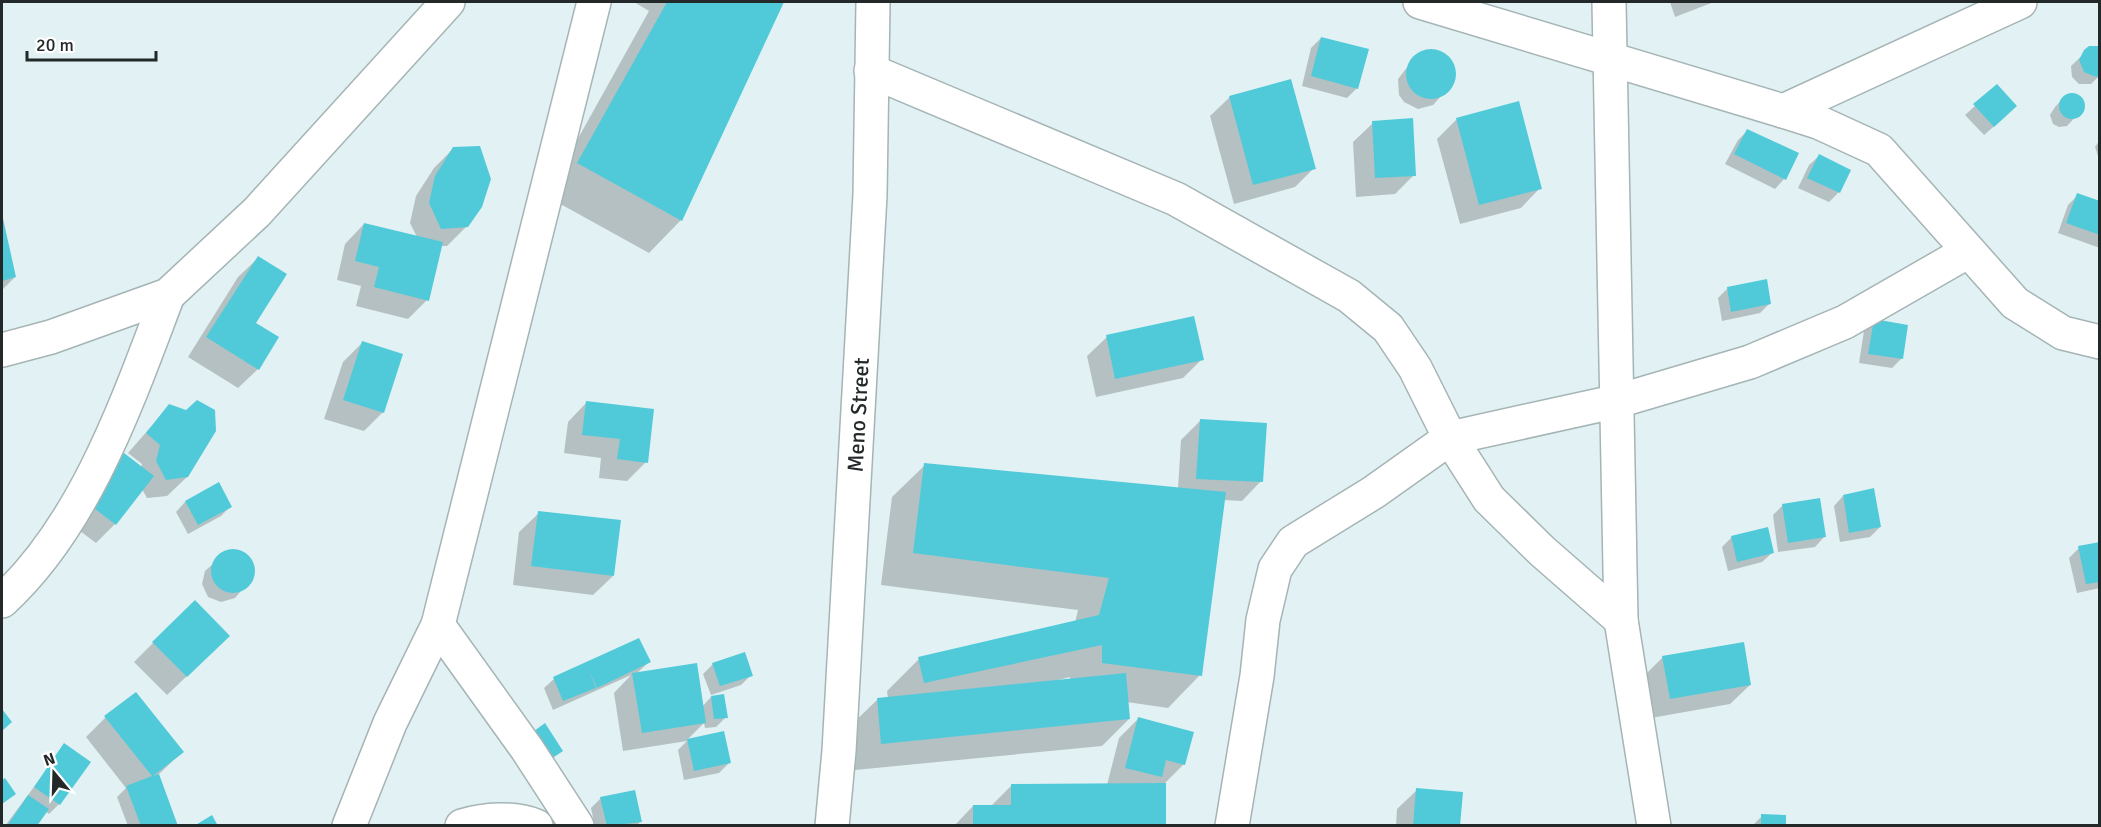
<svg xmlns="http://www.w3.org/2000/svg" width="2101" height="827" viewBox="0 0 2101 827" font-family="Signika,sans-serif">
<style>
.shadow{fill:#0003;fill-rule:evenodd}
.building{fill:#50cad9}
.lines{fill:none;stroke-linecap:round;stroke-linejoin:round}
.minor-casing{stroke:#a5b4b5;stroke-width:36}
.minor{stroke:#fff;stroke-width:33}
.labels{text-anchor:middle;stroke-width:4.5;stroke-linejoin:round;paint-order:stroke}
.street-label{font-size:22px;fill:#232829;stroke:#fff}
</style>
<rect width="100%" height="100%" fill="#e2f1f3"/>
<!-- shadow -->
<path class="shadow" d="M 634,2 L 782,2 L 681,220 L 649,253 L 546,196 L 649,11 Z
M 1670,2 L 1714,2 L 1675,17 Z
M 1321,38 L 1357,88 L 1347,98 L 1302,86 L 1311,48 Z
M 2090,48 L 2100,75 L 2091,84 L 2079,84 L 2072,77 L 2071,66 Z
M 1437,51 L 1450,59 L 1455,75 L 1454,82 L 1433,105 L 1418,109 L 1404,102 L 1399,95 L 1398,79 L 1416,56 Z
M 1997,86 L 2006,116 L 1984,135 L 1965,115 Z
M 2075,95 L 2081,100 L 2083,109 L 2067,126 L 2059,127 L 2053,124 L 2050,115 L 2055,107 L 2065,96 Z
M 1230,97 L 1314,168 L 1295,187 L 1234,204 L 1210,116 Z
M 1457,119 L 1540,188 L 1521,208 L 1460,224 L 1437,139 Z
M 1373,123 L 1414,175 L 1395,194 L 1356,197 L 1353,142 Z
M 1748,130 L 1784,179 L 1775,189 L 1725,164 L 1738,140 Z
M 2100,140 L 2100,162 L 2095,147 Z
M 454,148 L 467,226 L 447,246 L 440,246 L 427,300 L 408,319 L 356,306 L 361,286 L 337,280 L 345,244 L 364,224 L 417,237 L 410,223 L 416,196 L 434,168 Z
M 1819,156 L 1849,170 L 1838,193 L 1829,202 L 1798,188 L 1809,165 Z
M 2078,195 L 2100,202 L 2100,248 L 2058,233 L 2068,205 Z
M 2,217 L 15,277 L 2,290 Z
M 258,258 L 254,323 L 258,369 L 238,388 L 188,357 L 238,277 Z
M 1728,288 L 1770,303 L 1760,313 L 1722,321 L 1718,298 Z
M 1874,321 L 1902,358 L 1892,368 L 1859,363 L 1864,331 Z
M 1107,337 L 1202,359 L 1183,378 L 1096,397 L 1087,356 Z
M 362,343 L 383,412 L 364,431 L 324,419 L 343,362 Z
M 587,402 L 646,462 L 627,481 L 599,478 L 601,458 L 564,453 L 568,422 Z
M 169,406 L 187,477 L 167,496 L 147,498 L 142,489 L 115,524 L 96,543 L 68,522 L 141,468 L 142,464 L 128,453 Z
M 1200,421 L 1261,481 L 1242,501 L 1224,500 L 1200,675 L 1168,708 L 1127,702 L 1129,719 L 1102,746 L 855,770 L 850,726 L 877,700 L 888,698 L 887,691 L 919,659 L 1075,623 L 1078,610 L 881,585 L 892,497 L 925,465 L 1178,489 L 1181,440 ZM 1070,677 L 1070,680 L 1058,682 L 1058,680 Z
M 1843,496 L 1880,527 L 1870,537 L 1840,542 L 1834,506 Z
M 185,502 L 231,506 L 221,516 L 188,534 L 176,512 Z
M 1783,505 L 1824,537 L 1815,547 L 1778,552 L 1773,515 Z
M 539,513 L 613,576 L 593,595 L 513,585 L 519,532 Z
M 1732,537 L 1772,553 L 1762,562 L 1728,571 L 1722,547 Z
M 2100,543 L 2100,588 L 2077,593 L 2069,558 L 2079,548 Z
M 237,551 L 243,553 L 252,562 L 253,577 L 235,598 L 221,602 L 208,597 L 202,584 L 205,571 L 225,553 Z
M 639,640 L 649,662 L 637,673 L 702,707 L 711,697 L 726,717 L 716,727 L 705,728 L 704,723 L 686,741 L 723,733 L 729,763 L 719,773 L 684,780 L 678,750 L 687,741 L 623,751 L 614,693 L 631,675 L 553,710 L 544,688 L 554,679 Z
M 153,643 L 209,655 L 167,695 L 134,662 Z
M 1663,657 L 1750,685 L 1730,704 L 1651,718 L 1644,676 Z
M 713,664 L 751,675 L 741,685 L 711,695 L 703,674 Z
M 136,694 L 182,752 L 158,775 L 176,826 L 128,826 L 117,797 L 126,788 L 86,737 L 105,718 Z
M 1138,719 L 1184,764 L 1164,784 L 1164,826 L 954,826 L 973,806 L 991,806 L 1012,785 L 1107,785 L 1119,738 Z
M 65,745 L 89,762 L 59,804 L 49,814 L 45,811 L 35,826 L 5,826 Z
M 1417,790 L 1459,826 L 1396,826 L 1397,809 Z
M 601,798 L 641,821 L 636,826 L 595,826 L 591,808 Z
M 1762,816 L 1785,826 L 1752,826 Z"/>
<!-- building -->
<path class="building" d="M 667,2 L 784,2 L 682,221 L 577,163 Z
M 1321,37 L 1369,49 L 1358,89 L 1311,76 Z
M 2089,46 L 2100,46 L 2100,75 L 2096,77 L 2084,72 L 2079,60 L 2084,50 Z
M1406 74a25 25 0 1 1 50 0a25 25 0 1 1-50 0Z
M 1291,79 L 1316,169 L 1253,185 L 1229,96 Z
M 1997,84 L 2017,106 L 1994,127 L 1973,104 Z
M2059 106a13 13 0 1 1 26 0a13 13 0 1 1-26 0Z
M 1519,101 L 1542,189 L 1479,205 L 1456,118 Z
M 1413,118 L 1416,176 L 1375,178 L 1372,121 Z
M 1747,129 L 1799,153 L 1786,180 L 1734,154 Z
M 480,146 L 491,179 L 482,207 L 468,227 L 441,229 L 429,203 L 435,176 L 453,147 Z
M 1819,154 L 1851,170 L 1840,193 L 1807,178 Z
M 2077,193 L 2100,201 L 2100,235 L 2066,223 Z
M 2,214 L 16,277 L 2,281 Z
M 364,223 L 443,242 L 429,301 L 374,287 L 379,267 L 355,261 Z
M 258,256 L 287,274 L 256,323 L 279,337 L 259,370 L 206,337 Z
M 1767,279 L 1771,304 L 1731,312 L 1727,287 Z
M 1194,316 L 1204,360 L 1115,379 L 1106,335 Z
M 1874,319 L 1908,325 L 1903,359 L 1868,354 Z
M 362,341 L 403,354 L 384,413 L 343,400 Z
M 197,400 L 215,410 L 216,431 L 188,477 L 166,480 L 156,461 L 160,445 L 146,433 L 169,404 L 186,410 Z
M 586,401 L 654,409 L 648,463 L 617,459 L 620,439 L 582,435 Z
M 1200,419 L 1267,423 L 1263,482 L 1196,479 Z
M 124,453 L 154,476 L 116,525 L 86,502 Z
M 924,463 L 1226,492 L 1202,676 L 1102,663 L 1102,645 L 924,683 L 918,657 L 1099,615 L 1109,578 L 913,553 Z
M 219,482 L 232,507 L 198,525 L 185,501 Z
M 1874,488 L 1881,527 L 1849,533 L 1843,495 Z
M 1820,498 L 1826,537 L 1788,543 L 1782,504 Z
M 538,511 L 621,520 L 614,576 L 531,566 Z
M 1768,527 L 1774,553 L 1737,562 L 1731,536 Z
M 2100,542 L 2100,582 L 2086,584 L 2078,546 Z
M211 571a22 22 0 1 1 44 0a22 22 0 1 1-44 0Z
M 195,600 L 230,636 L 187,677 L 152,642 Z
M 639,638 L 651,662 L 597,688 L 588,669 L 596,688 L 563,701 L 553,677 Z
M 1744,642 L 1751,685 L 1670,699 L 1662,656 Z
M 745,652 L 753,676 L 720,686 L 712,663 Z
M 697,663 L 706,723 L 642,733 L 632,673 Z
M 1126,673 L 1130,719 L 881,744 L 877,698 Z
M 136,692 L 184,752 L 153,776 L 159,774 L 178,826 L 141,826 L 126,786 L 152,776 L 104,716 Z
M 724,694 L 728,718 L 714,719 L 711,696 Z
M 2,709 L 12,722 L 2,731 Z
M 1138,717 L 1194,732 L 1185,765 L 1166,760 L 1162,777 L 1125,768 Z
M 545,723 L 563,751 L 548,761 L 530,734 Z
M 724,731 L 731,763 L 694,771 L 687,739 Z
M 64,743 L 91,762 L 60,805 L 34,787 Z
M 5,778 L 16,794 L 2,804 L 2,780 Z
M 1166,783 L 1166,826 L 973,826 L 973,805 L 1011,805 L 1011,784 Z
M 1416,788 L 1463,792 L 1460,826 L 1413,826 Z
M 635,790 L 642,822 L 607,826 L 600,797 Z
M 28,795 L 49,809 L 37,826 L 7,826 Z
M 1761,814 L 1786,815 L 1786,826 L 1761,826 Z
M 212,815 L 218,826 L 194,826 Z"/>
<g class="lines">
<defs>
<g id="minor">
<path d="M 1420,2 L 1783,111 L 1818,122 L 1879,150 L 2015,303 L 2063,333 L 2100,342"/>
<path d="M 1609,2 L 1621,620 L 1654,826"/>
<path d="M 871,71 L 1176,199 L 1349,296 L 1388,328 L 1415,368 L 1450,438 L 1489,499 L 1542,551 L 1621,620"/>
<path d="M 1783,111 L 2020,2"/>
<path d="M 2,350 L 51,337 L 168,295 L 257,212 L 448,2"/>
<path d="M 2,601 C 86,524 128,400 168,295"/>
<path d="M 438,625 L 527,749 L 577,826"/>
<path d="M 349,826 L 390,723 L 438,625 L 594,2"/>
<path d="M 462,826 C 484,819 514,817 536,826"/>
<path id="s1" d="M 832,826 L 839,751 L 870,195 L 873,2"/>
<path d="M 1232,826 L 1257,676 L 1263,620 L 1275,569 L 1293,542 L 1374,492 L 1450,438 L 1618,401 L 1750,362 L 1845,322 L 1967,252"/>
</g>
</defs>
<!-- minor casing -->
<use href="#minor" class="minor-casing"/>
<!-- minor -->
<use href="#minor" class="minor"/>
</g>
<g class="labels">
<!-- street labels -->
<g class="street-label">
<text dy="8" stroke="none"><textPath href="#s1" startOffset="412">Meno Street</textPath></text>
</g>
</g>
<!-- border -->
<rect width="2101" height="827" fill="none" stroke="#232829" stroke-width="6"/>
<!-- north arrow -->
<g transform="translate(54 773) rotate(341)" stroke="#ffffff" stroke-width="4.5" paint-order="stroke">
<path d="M0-4.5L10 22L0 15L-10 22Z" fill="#232829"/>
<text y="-9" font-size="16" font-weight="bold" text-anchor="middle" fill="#232829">N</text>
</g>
<!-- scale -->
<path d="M27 51v9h129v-9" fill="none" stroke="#232829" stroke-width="3"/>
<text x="36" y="51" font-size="18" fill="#232829" stroke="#ffffff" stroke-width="4.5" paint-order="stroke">20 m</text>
</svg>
